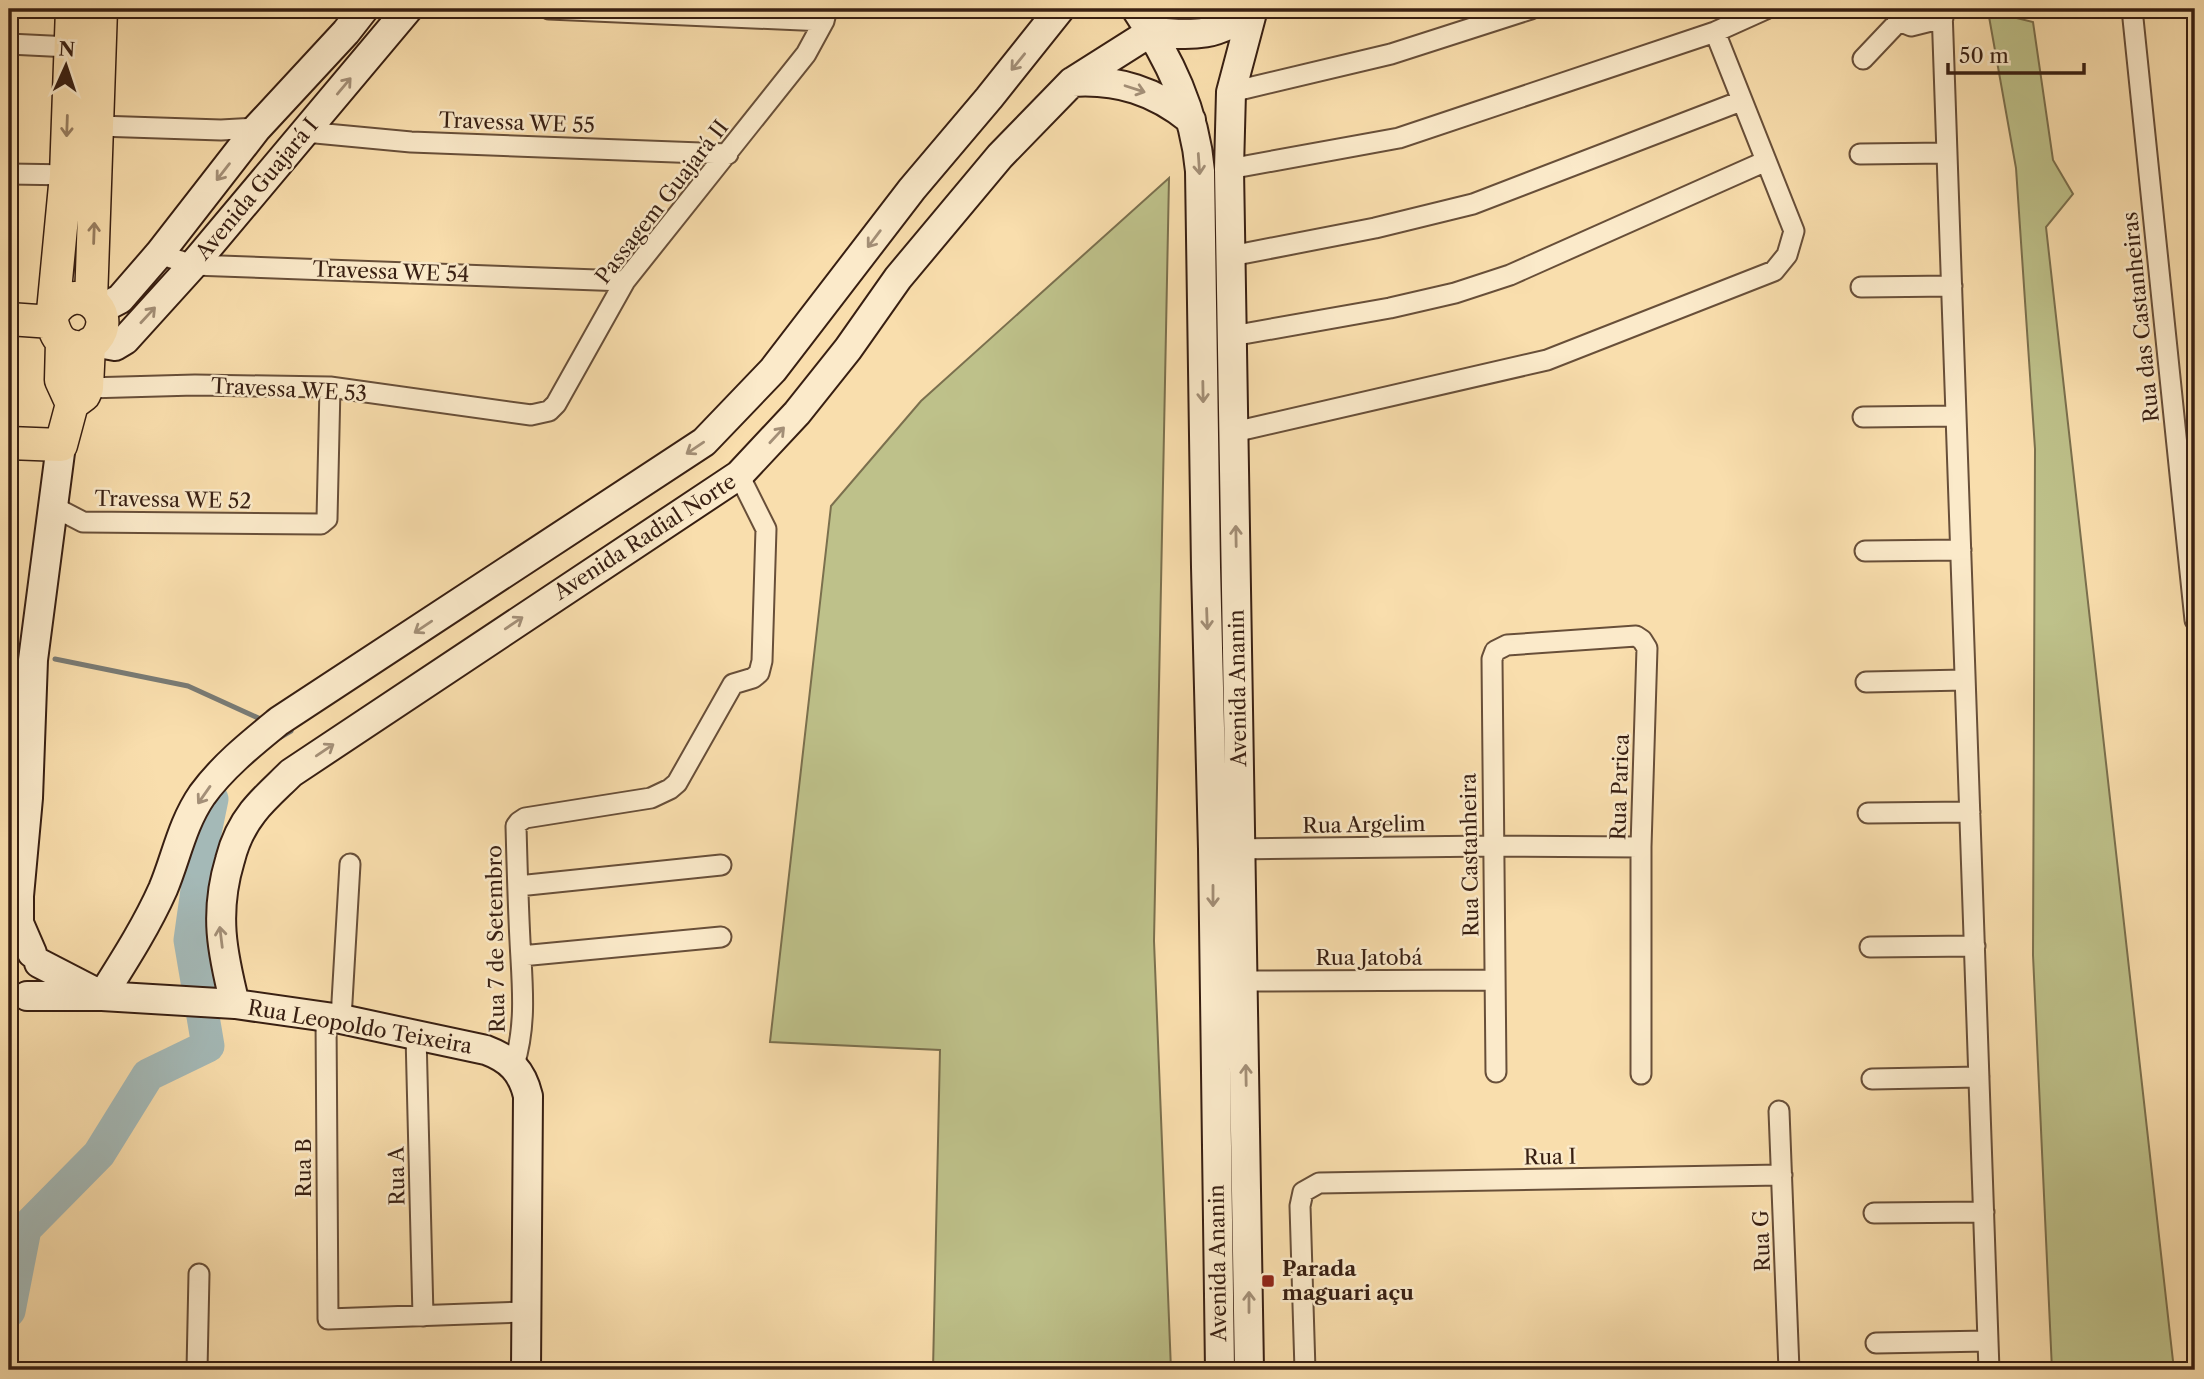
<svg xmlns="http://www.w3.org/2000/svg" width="2204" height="1379" viewBox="0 0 2204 1379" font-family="'Libre Caslon Text',serif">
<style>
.green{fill:#bec18a;stroke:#7b704e;stroke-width:2}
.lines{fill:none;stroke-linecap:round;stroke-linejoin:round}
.stream{stroke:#797b75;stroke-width:5}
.river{stroke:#a4b9b7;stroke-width:33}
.minor-casing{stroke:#684f39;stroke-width:23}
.secondary-casing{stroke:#381f12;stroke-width:32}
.primary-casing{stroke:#381f12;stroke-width:35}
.minor{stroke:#fbeaca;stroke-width:19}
.secondary{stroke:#fbeaca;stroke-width:28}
.primary{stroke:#f9dead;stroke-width:32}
.oneway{stroke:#a38f77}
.oneway2{stroke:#987e60}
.poi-dot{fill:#8f2418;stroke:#fbeaca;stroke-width:2.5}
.labels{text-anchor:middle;stroke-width:5;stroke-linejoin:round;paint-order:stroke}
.street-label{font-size:21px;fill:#381f12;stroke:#fbeaca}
.poi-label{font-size:21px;font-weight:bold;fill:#381f12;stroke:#fbeaca;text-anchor:start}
</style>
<rect width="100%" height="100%" fill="#f9dead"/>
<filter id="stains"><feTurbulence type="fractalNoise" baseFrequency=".00286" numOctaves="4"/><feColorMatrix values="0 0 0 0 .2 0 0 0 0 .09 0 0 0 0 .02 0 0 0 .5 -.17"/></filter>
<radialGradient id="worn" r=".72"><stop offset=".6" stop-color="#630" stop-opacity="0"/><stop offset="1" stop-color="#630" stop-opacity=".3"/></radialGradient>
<!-- green -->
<path class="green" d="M 1988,11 L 2033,22 L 2053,160 L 2073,194 L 2046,227 L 2174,1370 L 2052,1370 L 2033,955 L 2035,449 L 2016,168 Z
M 1169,178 L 1154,941 L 1171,1370 L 933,1370 L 940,1050 L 770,1042 L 831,506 L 921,401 Z"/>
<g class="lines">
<!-- stream -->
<path class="stream" d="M 9,631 L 11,634
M 55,659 L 188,686 L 265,721
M 279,738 L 291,731"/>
<!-- river -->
<path class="river" d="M 9,1311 L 25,1229 L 99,1154 L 148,1075 L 208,1046 L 190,940 L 205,833 L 212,799"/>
<defs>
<path id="minor" d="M 549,9 L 824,21
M 1894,9 L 1899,21 L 1911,26 L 1943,18
M 1942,9 L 1989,1370
M 2132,9 L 2195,620
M 9,44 L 70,47
M 1863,59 L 1899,21
M 1231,92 L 1391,54 L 1531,9
M 98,126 L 221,130 L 257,128
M 305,132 L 411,142 L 728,154
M 1860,154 L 1947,153
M 1229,169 L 1399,138 L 1715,32 L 1766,9
M 9,174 L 74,175
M 159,254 L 193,265 L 625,281
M 1231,256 L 1375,228 L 1473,204 L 1741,101
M 1861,287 L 1952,286
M 1232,336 L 1390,308 L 1455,293 L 1510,275 L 1766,161
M 87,388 L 195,385 L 330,387 L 531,415 L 549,411 L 556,404 L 625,281 L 806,54 L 824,21 L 827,9
M 1863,417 L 1956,416
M 1234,432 L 1547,360 L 1774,271 L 1787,255 L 1794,231 L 1715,32
M 54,507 L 83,522 L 321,524 L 327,519 L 330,387
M 1865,551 L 1961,550
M 1866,682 L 1965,680
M 1868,813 L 1970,812
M 1229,849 L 1492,846 L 1641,847
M 518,886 L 721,865
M 1870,947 L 1975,946
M 521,956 L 721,937
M 1244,981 L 1494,980
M 326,1017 L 328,1319 L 525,1312
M 341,1019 L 350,864
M 416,1035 L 423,1316
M 514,1065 C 527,1024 522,982 520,941 C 518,903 517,864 516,826 L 519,822 L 525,818 L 651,798 L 670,789 L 677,783 L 733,684 L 753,678 L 759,673 L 762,661 L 766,529 L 739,475
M 1496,1072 L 1492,659 L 1495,651 L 1507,645 L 1636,636 L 1642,640 L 1647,648 L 1641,847 L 1641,1074
M 1872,1079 L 1979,1077
M 1779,1111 L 1789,1370
M 1874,1213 L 1984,1212
M 1876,1343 L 1988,1341
M 197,1370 L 199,1274
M 1305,1370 L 1300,1206 L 1303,1192 L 1319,1183 L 1782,1175"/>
<path id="secondary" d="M 1136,9 C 1169,58 1195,111 1200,171 L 1206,567 L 1213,849 L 1220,1370
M 1151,32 C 1195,36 1218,37 1253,9
M 1072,82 C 1118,79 1155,91 1191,120
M 99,310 L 120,299 L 159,254 L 257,128 L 346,32 L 364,9
M 93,342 L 115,346 L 125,340 L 193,265 L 408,9
M 32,953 L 19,923 L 19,896 L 28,798 L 33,660 L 61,445
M 39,963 L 97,993
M 27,996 L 102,996 L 235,1004 L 341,1019 L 486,1050 C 510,1059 522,1071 528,1096 L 526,1370
M 102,996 C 124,961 146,927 163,889 C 176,858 182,824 202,795 C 223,766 252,743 279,721 L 704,442 L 773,370 L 912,189 L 989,98 L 1060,9
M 235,1004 C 222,952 214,913 230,860 C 234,844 242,826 253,812 C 264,798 278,786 291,773 L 739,475 L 797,413 L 848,349 L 898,278 L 1000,156 L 1072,82 L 1151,32
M 1249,1370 L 1229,169 L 1231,92 L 1253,9"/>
<path id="primary" d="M 91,301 L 101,9
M 54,312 C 78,278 118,312 96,339 C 90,346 80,349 71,346 C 59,343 55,333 52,322 L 66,175 L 72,9
M 9,319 L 52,322
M 62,342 L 61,380 L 72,404
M 9,443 L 61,445 L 72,404 L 84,395 L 87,388 L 89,344"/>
</defs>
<!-- minor casing -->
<use href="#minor" class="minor-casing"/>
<!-- secondary casing -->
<use href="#secondary" class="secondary-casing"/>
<!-- primary casing -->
<use href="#primary" class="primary-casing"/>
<!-- minor -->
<use href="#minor" class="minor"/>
<!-- secondary -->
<use href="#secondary" class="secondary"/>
<!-- primary -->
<use href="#primary" class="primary"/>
</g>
<!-- one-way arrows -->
<defs><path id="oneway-shaft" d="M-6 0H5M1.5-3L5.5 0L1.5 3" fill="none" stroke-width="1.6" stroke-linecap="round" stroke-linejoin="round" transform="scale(1.75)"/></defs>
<g class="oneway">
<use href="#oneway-shaft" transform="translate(1018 62) rotate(129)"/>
<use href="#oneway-shaft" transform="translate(344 86) rotate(-50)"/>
<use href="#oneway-shaft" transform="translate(1135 89) rotate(18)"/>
<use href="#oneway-shaft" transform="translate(1199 164) rotate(86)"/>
<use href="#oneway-shaft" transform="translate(223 172) rotate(128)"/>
<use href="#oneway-shaft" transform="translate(874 239) rotate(127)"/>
<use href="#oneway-shaft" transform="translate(148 315) rotate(-47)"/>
<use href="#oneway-shaft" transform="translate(1203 392) rotate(89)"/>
<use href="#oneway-shaft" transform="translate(777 435) rotate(-47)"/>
<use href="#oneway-shaft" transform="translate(695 448) rotate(146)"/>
<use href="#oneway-shaft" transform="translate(1236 536) rotate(-91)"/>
<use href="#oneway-shaft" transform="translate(1207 619) rotate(88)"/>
<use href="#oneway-shaft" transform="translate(514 623) rotate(-34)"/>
<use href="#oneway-shaft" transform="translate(423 627) rotate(146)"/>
<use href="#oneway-shaft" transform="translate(325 750) rotate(-34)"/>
<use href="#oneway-shaft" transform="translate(204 795) rotate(125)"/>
<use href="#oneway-shaft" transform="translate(1213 896) rotate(90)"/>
<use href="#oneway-shaft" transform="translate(221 937) rotate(-97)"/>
<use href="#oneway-shaft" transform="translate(1246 1075) rotate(-91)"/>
<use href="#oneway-shaft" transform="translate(1249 1302) rotate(-90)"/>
</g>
<g class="oneway2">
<use href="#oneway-shaft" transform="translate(67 126) rotate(92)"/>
<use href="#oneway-shaft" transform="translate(94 233) rotate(-88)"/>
</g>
<!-- markers -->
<rect class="poi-dot" x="1261" y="1274" width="14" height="14" rx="3.5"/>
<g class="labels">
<!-- street labels -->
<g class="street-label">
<text transform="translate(517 123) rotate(2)" y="7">Travessa WE 55</text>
<text transform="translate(257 189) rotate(-50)" y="7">Avenida Guajará I</text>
<text transform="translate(662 202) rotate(-52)" y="7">Passagem Guajará II</text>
<text transform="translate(391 272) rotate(2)" y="7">Travessa WE 54</text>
<text transform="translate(2141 317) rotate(-96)" y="7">Rua das Castanheiras</text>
<text transform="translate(289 390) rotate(3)" y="7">Travessa WE 53</text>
<text transform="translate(173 500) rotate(1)" y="7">Travessa WE 52</text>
<text transform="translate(645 537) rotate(-33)" y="7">Avenida Radial Norte</text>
<text transform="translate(1238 688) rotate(-91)" y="7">Avenida Ananin</text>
<text transform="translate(1620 787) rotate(-88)" y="7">Rua Parica</text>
<text transform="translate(1364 825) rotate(-1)" y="7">Rua Argelim</text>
<text transform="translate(1470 855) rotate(-91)" y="7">Rua Castanheira</text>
<text transform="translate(496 939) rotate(-91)" y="7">Rua 7 de Setembro</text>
<text x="1369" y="965">Rua Jatobá</text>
<text transform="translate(360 1027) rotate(10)" y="7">Rua Leopoldo Teixeira</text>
<text transform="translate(1550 1157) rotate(-1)" y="7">Rua I</text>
<text transform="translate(304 1168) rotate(-90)" y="7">Rua B</text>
<text transform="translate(397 1176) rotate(-91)" y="7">Rua A</text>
<text transform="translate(1762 1241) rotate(-92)" y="7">Rua G</text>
<text transform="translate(1218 1263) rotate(-91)" y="7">Avenida Ananin</text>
</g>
<!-- poi labels -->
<g class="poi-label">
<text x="1282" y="1276">Parada<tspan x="1282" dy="24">maguari açu</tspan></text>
</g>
</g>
<!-- margin -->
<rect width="2204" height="1379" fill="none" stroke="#f9dead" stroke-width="35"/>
<rect x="10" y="10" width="2183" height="1358" fill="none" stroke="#381f12" stroke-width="3.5"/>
<rect x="18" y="18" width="2169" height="1344" fill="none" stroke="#381f12" stroke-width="2"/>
<!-- north arrow -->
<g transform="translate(66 66) rotate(3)" stroke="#fbeaca" stroke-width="5" paint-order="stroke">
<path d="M0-5L12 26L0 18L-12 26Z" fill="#381f12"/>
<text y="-10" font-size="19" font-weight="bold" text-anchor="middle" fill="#381f12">N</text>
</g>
<!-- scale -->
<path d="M1948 63v10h136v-10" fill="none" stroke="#381f12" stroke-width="3.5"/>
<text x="1959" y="63" font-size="21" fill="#381f12" stroke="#fbeaca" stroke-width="5" paint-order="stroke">50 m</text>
<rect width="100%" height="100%" filter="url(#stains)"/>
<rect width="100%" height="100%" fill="url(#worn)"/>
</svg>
